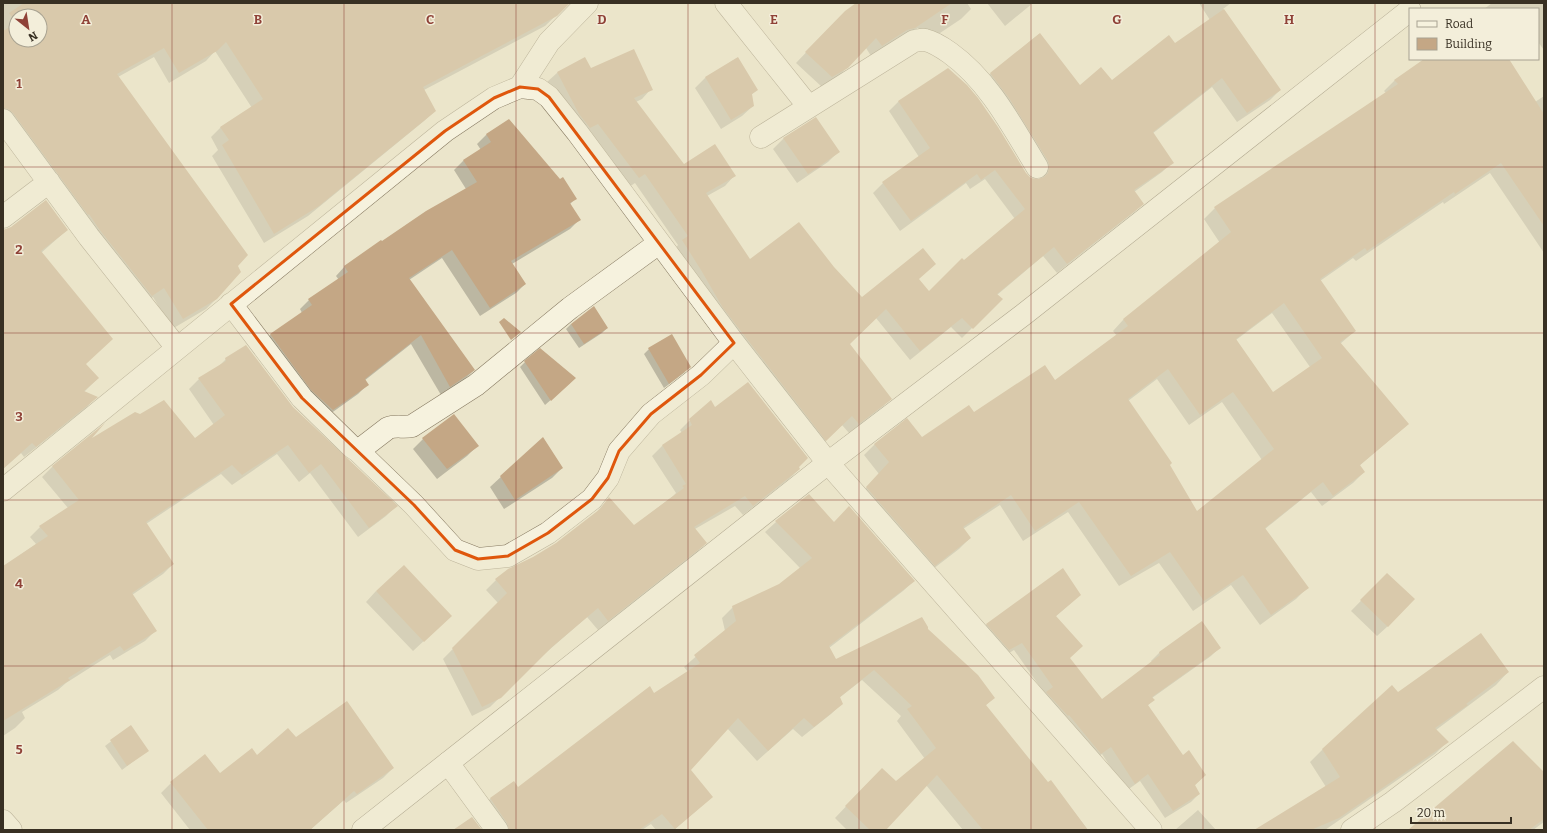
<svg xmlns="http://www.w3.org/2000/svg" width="1547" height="833" viewBox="0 0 1547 833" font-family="Bitter,serif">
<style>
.shadow{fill:#0003;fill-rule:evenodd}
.building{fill:#c4a785;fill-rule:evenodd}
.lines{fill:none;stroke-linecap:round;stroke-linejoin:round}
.street-casing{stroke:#867961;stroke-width:23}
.secondary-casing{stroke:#685a44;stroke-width:23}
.street{stroke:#f6f2de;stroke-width:22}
.secondary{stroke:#f6f2de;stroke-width:22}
.marked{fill:none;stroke:#df570d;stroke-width:3;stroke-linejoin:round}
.grid{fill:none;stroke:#8f4137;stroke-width:1;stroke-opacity:0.55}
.grid-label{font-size:13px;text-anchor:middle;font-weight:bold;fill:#8f4137;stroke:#f3eeda;stroke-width:3;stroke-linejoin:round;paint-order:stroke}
</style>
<rect width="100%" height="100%" fill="#ebe5cb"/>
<!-- shadow -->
<path class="shadow" d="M 3,3 L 569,3 L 545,26 L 424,90 L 435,111 L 424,121 L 308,216 L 264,243 L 212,156 L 218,150 L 211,137 L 221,127 L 252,108 L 215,51 L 206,61 L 169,83 L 154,57 L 118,77 L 237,266 L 217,298 L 206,309 L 172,329 L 153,297 L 141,305 L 3,121 ZM 16,16 L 40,16 L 40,40 L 16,40 Z
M 858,3 L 967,3 L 971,9 L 961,19 L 928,41 L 918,28 L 904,38 L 871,56 L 866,48 L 837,78 L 822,87 L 796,63 L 835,22 Z
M 987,3 L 1033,3 L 1005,26 Z
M 1199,3 L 1231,3 L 1223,9 L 1280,90 L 1270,100 L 1237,122 L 1212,87 L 1152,134 L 1172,162 L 1162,172 L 1134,192 L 1143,204 L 1133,213 L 1057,273 L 1043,256 L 997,295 L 1001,299 L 962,338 L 951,327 L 910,360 L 876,318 L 849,344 L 891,399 L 881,408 L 849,433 L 842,425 L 816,450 L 673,251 L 678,245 L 635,183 L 629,187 L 547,82 L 557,73 L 585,59 L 590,70 L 651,89 L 642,99 L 636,102 L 684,166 L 734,176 L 725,186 L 707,196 L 749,260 L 833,268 L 862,298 L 918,280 L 929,293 L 1015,219 L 985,179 L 970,189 L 966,183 L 900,231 L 873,193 L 883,183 L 919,157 L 889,111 L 899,101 L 1026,174 L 1031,179 L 1039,180 L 1040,177 L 980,83 L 990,74 L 1039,34 L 1080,86 L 1111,81 L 1175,44 L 1210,20 Z
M 1492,3 L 1544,3 L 1544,50 L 1538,42 L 1538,9 L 1484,9 Z
M 737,58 L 757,90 L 751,95 L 753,106 L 742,116 L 721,129 L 695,88 L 705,78 Z
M 1426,59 L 1507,59 L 1535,102 L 1544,96 L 1544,253 L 1490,173 L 1444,204 L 1443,202 L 1356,261 L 1353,258 L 1320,281 L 1355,331 L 1340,344 L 1408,424 L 1359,466 L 1364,472 L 1353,483 L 1322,506 L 1311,492 L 1265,529 L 1307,588 L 1296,599 L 1260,625 L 1231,585 L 1193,611 L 1159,563 L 1119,586 L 1068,512 L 1023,541 L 1000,505 L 963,529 L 970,538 L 959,549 L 924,576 L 856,499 L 879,474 L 864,455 L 875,444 L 922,439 L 974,413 L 1055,381 L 1117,336 L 1113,331 L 1123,320 L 1220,243 L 1204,219 L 1215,208 L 1386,93 L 1384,91 L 1395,80 ZM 1272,313 L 1310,367 L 1273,394 L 1236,340 ZM 1157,379 L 1189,425 L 1222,402 L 1262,460 L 1197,512 L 1128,401 Z
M 815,119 L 838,152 L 828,162 L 797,183 L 773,149 L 783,139 Z
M 509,120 L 575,199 L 570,204 L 579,220 L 570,229 L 512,264 L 525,284 L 516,293 L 480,316 L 442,258 L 409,280 L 474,370 L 465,379 L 441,395 L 411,344 L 364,381 L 367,385 L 358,394 L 323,419 L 261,344 L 270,335 L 302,313 L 300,309 L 309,300 L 339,280 L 336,276 L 345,266 L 466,189 L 454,170 L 463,161 L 481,150 L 477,144 L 486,135 Z
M 67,230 L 41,253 L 85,364 L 98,378 L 84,392 L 96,397 L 86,408 L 24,457 L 21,453 L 3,469 L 3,231 Z
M 571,324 L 607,328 L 602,333 L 579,348 L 566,329 Z
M 649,349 L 685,372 L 664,388 L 644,354 Z
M 226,359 L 292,408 L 396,506 L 386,516 L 358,537 L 310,473 L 299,482 L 277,454 L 232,485 L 221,474 L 146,524 L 173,564 L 163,574 L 132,595 L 155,631 L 145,641 L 113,660 L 110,655 L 66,683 L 58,690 L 22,712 L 25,718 L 15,728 L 3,736 L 3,567 L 36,544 L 30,537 L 40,527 L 68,508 L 42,477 L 52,467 L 96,432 L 88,441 L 195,439 L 214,425 L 189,389 L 199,379 L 217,368 Z
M 525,362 L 570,383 L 545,405 L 520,367 Z
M 715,409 L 799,469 L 789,479 L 743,515 L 735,506 L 695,529 L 706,543 L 696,553 L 598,630 L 587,617 L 541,657 L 490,707 L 472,716 L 443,659 L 498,603 L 486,590 L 496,580 L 556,544 L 595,514 L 609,498 L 634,526 L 673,496 L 676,493 L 652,456 L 662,446 L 682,433 L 680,430 L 690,420 Z
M 543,438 L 562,468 L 552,478 L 504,509 L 490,487 Z
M 423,439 L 477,446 L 467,456 L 437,479 L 413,449 Z
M 776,522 L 834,523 L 914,581 L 903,591 L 829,648 L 836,660 L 927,629 L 993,698 L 985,706 L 1048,783 L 1050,781 L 1088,830 L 963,830 L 926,785 L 884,830 L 847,830 L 835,818 L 871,780 L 896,782 L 925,759 L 897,721 L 901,716 L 862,680 L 839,698 L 842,703 L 831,714 L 802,737 L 793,729 L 757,761 L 727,728 L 690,770 L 712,797 L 674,830 L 656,830 L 651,824 L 642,830 L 494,830 L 480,810 L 490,799 L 513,782 L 518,788 L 688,672 L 684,667 L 725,631 L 722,618 L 733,607 L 780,585 L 800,568 L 765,532 Z
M 1387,574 L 1388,626 L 1377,636 L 1351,611 Z
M 376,591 L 440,626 L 413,651 L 366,602 Z
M 1071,603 L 1055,617 L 1069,659 L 1102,700 L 1152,662 L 1151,661 L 1159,653 L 1202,623 L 1219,648 L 1211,656 L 1152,698 L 1153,700 L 1147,706 L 1183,757 L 1205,775 L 1194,786 L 1199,794 L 1191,802 L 1165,818 L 1140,781 L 1126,791 L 1102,754 L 1092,761 L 1014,650 L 1001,658 L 979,632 L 987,624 Z
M 1508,672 L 1496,685 L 1436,730 L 1447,742 L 1435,754 L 1325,830 L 1256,830 L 1326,787 L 1310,762 L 1323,749 L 1398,693 Z
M 131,726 L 147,751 L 122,770 L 105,746 Z
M 296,738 L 393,768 L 383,778 L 346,803 L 344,800 L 310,830 L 190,830 L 161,793 L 171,783 L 220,774 Z
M 1544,774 L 1544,822 L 1533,830 L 1409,830 Z
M 1198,810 L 1216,830 L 1175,830 Z"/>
<!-- building -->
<path class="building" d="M 24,3 L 570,3 L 557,16 L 423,87 L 436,111 L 319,206 L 274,234 L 222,145 L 229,140 L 220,127 L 263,99 L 226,42 L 217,51 L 179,73 L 164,48 L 117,74 L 248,255 L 238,266 L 241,272 L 217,299 L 183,319 L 164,288 L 152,296 L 99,229 L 89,214 L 88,215 L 13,113 L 8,109 L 3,108 L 3,31 L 16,23 L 9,13 ZM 16,16 L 40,16 L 40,40 L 16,40 Z
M 856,3 L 952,3 L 915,28 L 907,30 L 882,46 L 876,38 L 848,68 L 832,77 L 805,52 L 845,11 Z
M 1224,9 L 1281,90 L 1247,113 L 1222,78 L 1153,132 L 1174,163 L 1134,190 L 1144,204 L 1067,264 L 1054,247 L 997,294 L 1003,299 L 973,329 L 962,318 L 920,351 L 886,309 L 850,344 L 892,399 L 859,424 L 852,416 L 826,441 L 723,308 L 701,270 L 682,240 L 688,236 L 645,174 L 639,178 L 598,124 L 590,128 L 579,114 L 557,72 L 585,57 L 591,68 L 634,49 L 653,90 L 634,98 L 684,164 L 715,144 L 736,176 L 706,193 L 750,259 L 799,222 L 834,267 L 862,297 L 923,248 L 936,264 L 919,279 L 929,291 L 962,258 L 964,260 L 1025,209 L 995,170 L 981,180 L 977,174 L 911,221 L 882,182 L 930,148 L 898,101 L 948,68 L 967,85 L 978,98 L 998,127 L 1026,173 L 1031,178 L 1038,179 L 1044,177 L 1048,173 L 1049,166 L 1048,161 L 1009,98 L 990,73 L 1040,33 L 1080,85 L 1101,67 L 1112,80 L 1169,35 L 1175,43 Z
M 738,57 L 758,90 L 752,94 L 754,106 L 731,120 L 705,77 Z
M 1424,59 L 1509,59 L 1544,114 L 1544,226 L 1501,163 L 1455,194 L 1454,192 L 1367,251 L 1365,248 L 1320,279 L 1356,331 L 1340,342 L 1409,424 L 1360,465 L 1365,472 L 1333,496 L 1323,482 L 1265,528 L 1309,588 L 1271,615 L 1243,575 L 1204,601 L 1170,552 L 1131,576 L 1079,502 L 1035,531 L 1011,495 L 963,527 L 971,538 L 935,566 L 866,487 L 889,462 L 874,444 L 907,418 L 922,437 L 969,405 L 974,412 L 1045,365 L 1055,380 L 1128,326 L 1123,319 L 1231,232 L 1214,207 L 1398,84 L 1394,80 ZM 1284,303 L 1322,358 L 1273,392 L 1236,339 ZM 1168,369 L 1200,415 L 1233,392 L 1274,449 L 1197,511 L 1170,465 L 1172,463 L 1128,399 Z
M 816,117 L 840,152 L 808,174 L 783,138 Z
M 509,119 L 560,179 L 563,177 L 577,199 L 570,203 L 581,220 L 511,261 L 526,284 L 490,308 L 452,250 L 409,278 L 475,370 L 450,387 L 421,335 L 365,379 L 369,385 L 333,410 L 311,390 L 270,334 L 312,305 L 308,299 L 348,272 L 344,266 L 381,240 L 382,241 L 426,211 L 477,182 L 463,160 L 491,142 L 486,134 Z
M 46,200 L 68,230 L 41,251 L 113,339 L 86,364 L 99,378 L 84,391 L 98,397 L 36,447 L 32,443 L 3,469 L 3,230 L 11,227 Z
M 594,306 L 608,328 L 584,344 L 571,324 Z
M 504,318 L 521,332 L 511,340 L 499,322 Z
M 672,334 L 691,367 L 669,384 L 648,348 Z
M 246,345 L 293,407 L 398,506 L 369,528 L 321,464 L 309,473 L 288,445 L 242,475 L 232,465 L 146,522 L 174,564 L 132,593 L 157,631 L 124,651 L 120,646 L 68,678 L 70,680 L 3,721 L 3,566 L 48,536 L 39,526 L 79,500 L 52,466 L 105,423 L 92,438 L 135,412 L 140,414 L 164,400 L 195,438 L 225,415 L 198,378 L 226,361 L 225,358 Z
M 540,348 L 576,378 L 551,401 L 524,361 Z
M 748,382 L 808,458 L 799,467 L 800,469 L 753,506 L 745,496 L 694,527 L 707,543 L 608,621 L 598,608 L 552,647 L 501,698 L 482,707 L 452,648 L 507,593 L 495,579 L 508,569 L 533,557 L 556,543 L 600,509 L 609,497 L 634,525 L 684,488 L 682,486 L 686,484 L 662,445 L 692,425 L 689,419 L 711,400 L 715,407 Z
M 454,414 L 479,446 L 447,469 L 422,438 Z
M 543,437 L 563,468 L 515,500 L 500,476 Z
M 809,494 L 834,522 L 849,506 L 915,581 L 829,646 L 836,659 L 922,617 L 928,627 L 928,629 L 978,675 L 995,698 L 986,705 L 1048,782 L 1051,780 L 1088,830 L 983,830 L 937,775 L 886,830 L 870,830 L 845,806 L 882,768 L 896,781 L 936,748 L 907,709 L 912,706 L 874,670 L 840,697 L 843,704 L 814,727 L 804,718 L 768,751 L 738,718 L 691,770 L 713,797 L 675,829 L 662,814 L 639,830 L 509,830 L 507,823 L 490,798 L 514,781 L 518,787 L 650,686 L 654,693 L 700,663 L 694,655 L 736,621 L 732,606 L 779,584 L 812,558 L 775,521 Z
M 404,565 L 452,616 L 424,642 L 376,591 Z
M 1063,568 L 1081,595 L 1056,616 L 1083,646 L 1070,658 L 1102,699 L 1160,655 L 1159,652 L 1202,621 L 1221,648 L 1152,697 L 1155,700 L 1148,705 L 1183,755 L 1189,750 L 1206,775 L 1195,785 L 1200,794 L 1173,811 L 1148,774 L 1135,784 L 1111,747 L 1101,754 L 1069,715 L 1068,716 L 1046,692 L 1053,687 L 1022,643 L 1009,650 L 986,624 Z
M 1387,573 L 1415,599 L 1388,627 L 1360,600 Z
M 1481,633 L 1509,672 L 1466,704 L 1468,705 L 1435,728 L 1449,742 L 1339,818 L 1311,830 L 1254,830 L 1340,777 L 1322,749 L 1392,685 L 1398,692 Z
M 347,701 L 394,768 L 357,794 L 354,791 L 310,830 L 208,830 L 170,782 L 205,754 L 220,773 L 252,748 L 257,755 L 288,728 L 296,737 Z
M 131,725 L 149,751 L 127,766 L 110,740 Z
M 1513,741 L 1544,772 L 1544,819 L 1529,830 L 1408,830 Z
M 472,817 L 482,830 L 453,830 Z"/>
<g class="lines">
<defs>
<path id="street" d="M 726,3 L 809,107
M 520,87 L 549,42 L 587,3
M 3,120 L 89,237 L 177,348
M 761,137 L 914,41 C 917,41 922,39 925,40 C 934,42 943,48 950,53 C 989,81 1012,126 1037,167
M 3,217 L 49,182
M 231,304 L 302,398 L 352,447 L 358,451 L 414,505 L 455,550 L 478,559 L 508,556 L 548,533 L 592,499 L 608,478 L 619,451 L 651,414 L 701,375 L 734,343
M 358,451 L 388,428 C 396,425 404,428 412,426 L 476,385 L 570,308 L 659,243
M 3,490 L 445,131 L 494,98 L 520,87 L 538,89 L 549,97 L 577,132 L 734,343 L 828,463 L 1151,830
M 448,763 L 497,830
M 3,821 L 11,830
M 1352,830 L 1393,802 L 1544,687"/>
<path id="secondary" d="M 363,830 L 828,463 L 1023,315 L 1410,10"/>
</defs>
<!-- street casing -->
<use href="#street" class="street-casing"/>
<!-- secondary casing -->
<use href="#secondary" class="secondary-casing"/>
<!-- street -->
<use href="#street" class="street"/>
<!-- secondary -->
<use href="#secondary" class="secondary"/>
</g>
<!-- marked area -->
<path d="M0 0H1547V833H0ZM 520,87 L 538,89 L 549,97 L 734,343 L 701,375 L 651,414 L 619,451 L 608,478 L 592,499 L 548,533 L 508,556 L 478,559 L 455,550 L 414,505 L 302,398 L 231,304 L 445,131 L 494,98 Z" fill="#ebe5cb" fill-opacity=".55" fill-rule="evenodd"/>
<path class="marked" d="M 520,87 L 538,89 L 549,97 L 734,343 L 701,375 L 651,414 L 619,451 L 608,478 L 592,499 L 548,533 L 508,556 L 478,559 L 455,550 L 414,505 L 302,398 L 231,304 L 445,131 L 494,98 Z"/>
<!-- grid -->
<path class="grid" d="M 172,3 L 172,830M 344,3 L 344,830M 516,3 L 516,830M 688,3 L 688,830M 859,3 L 859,830M 1031,3 L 1031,830M 1203,3 L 1203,830M 1375,3 L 1375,830M 3,167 L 1544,167M 3,333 L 1544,333M 3,500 L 1544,500M 3,666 L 1544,666"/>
<g class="grid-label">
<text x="86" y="24">A</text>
<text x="258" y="24">B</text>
<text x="430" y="24">C</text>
<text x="602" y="24">D</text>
<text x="774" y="24">E</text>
<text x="945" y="24">F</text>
<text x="1117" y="24">G</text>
<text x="1289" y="24">H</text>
<text x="19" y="88">1</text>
<text x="19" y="254">2</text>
<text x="19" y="421">3</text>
<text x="19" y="588">4</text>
<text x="19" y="754">5</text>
</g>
<!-- border -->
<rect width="1547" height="833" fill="none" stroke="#383023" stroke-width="8"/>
<!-- legend -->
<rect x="1409" y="8" width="130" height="52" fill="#f3eeda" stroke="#a8a291"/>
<rect x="1417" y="21" width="20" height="6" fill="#f6f2de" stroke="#a8a291"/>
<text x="1445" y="28" font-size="12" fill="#383023">Road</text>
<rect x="1417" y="38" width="20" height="12" fill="#c4a785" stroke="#a8a291"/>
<text x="1445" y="48" font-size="12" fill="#383023">Building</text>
<!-- north arrow -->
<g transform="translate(28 28) rotate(150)"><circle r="19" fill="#f3eeda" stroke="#a8a291"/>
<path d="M0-3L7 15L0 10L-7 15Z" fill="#8f4137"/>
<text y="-6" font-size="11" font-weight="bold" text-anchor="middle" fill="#383023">N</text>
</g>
<!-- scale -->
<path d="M1411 817v6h100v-6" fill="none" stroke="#383023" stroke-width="2"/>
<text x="1417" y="817" font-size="12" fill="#383023" stroke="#f3eeda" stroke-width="3" paint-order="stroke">20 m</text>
</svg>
